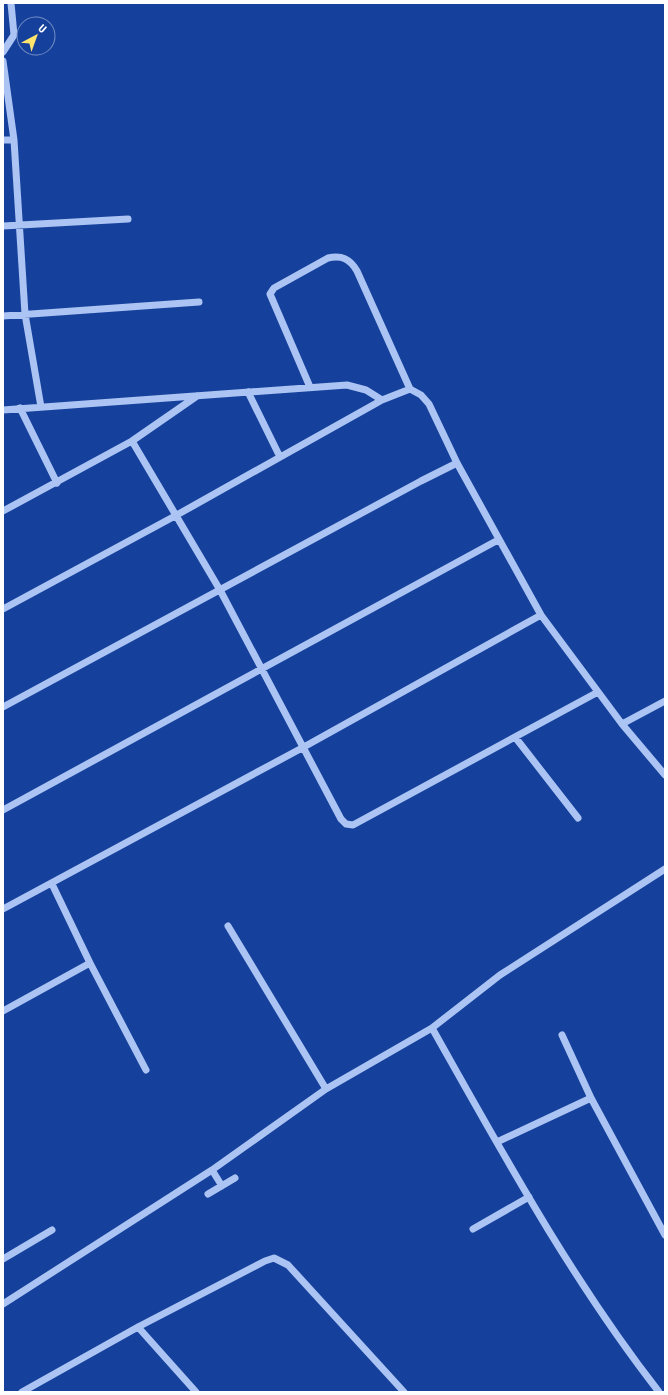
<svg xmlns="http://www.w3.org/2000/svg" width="668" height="1395" viewBox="0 0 668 1395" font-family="'Roboto Condensed',sans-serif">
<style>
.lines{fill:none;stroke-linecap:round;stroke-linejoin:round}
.minor{stroke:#abc4f3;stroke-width:7}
</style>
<rect width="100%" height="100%" fill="#15419c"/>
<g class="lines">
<!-- minor -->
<path class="minor" d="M 3,52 L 14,35 L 11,3
M 3,61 L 14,140 L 25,314 L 41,407
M 3,140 L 14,140
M 3,226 L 128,219
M 3,316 L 199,302
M 310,387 L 270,294 L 274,288 L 328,258 C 342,255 350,259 357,271 L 410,389
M 248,392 L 280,457
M 20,408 L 57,483
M 3,410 L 347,385 L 366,390 L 382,400 L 410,389 L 421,395 L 429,404 L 457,463 L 541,615 L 302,748 L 3,909
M 132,441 L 220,590 L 341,819 L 346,824 L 353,825 L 598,692
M 3,511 L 132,441 L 197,396
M 3,609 L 175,516 L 382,400
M 541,615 L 622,724 L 665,775
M 3,707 L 421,481 L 457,463
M 622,724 L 665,701
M 515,737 L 578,818
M 3,810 L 498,540
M 228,926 L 326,1089
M 90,963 L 146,1070
M 3,1011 L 90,963 L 52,884
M 432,1028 C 502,1152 571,1279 659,1392
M 562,1035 L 591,1098 L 665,1235
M 497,1142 L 591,1098
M 212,1170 L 222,1186
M 208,1194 L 235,1178
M 473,1229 L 529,1197
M 3,1259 L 52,1230
M 3,1304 L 212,1170 L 326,1089 L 432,1028 L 500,975 L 665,869
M 138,1327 L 196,1392
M 22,1392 L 138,1327 L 265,1261 L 274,1258 L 288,1265 L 404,1392"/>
</g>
<!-- border -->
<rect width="668" height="1395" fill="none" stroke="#ffffff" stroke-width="8"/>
<!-- north arrow -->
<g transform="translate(36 36) rotate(41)"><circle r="19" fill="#15419c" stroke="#738dc4"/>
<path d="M0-3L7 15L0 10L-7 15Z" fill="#ffe56d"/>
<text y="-6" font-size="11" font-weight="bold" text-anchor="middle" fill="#ffffff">U</text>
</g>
</svg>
